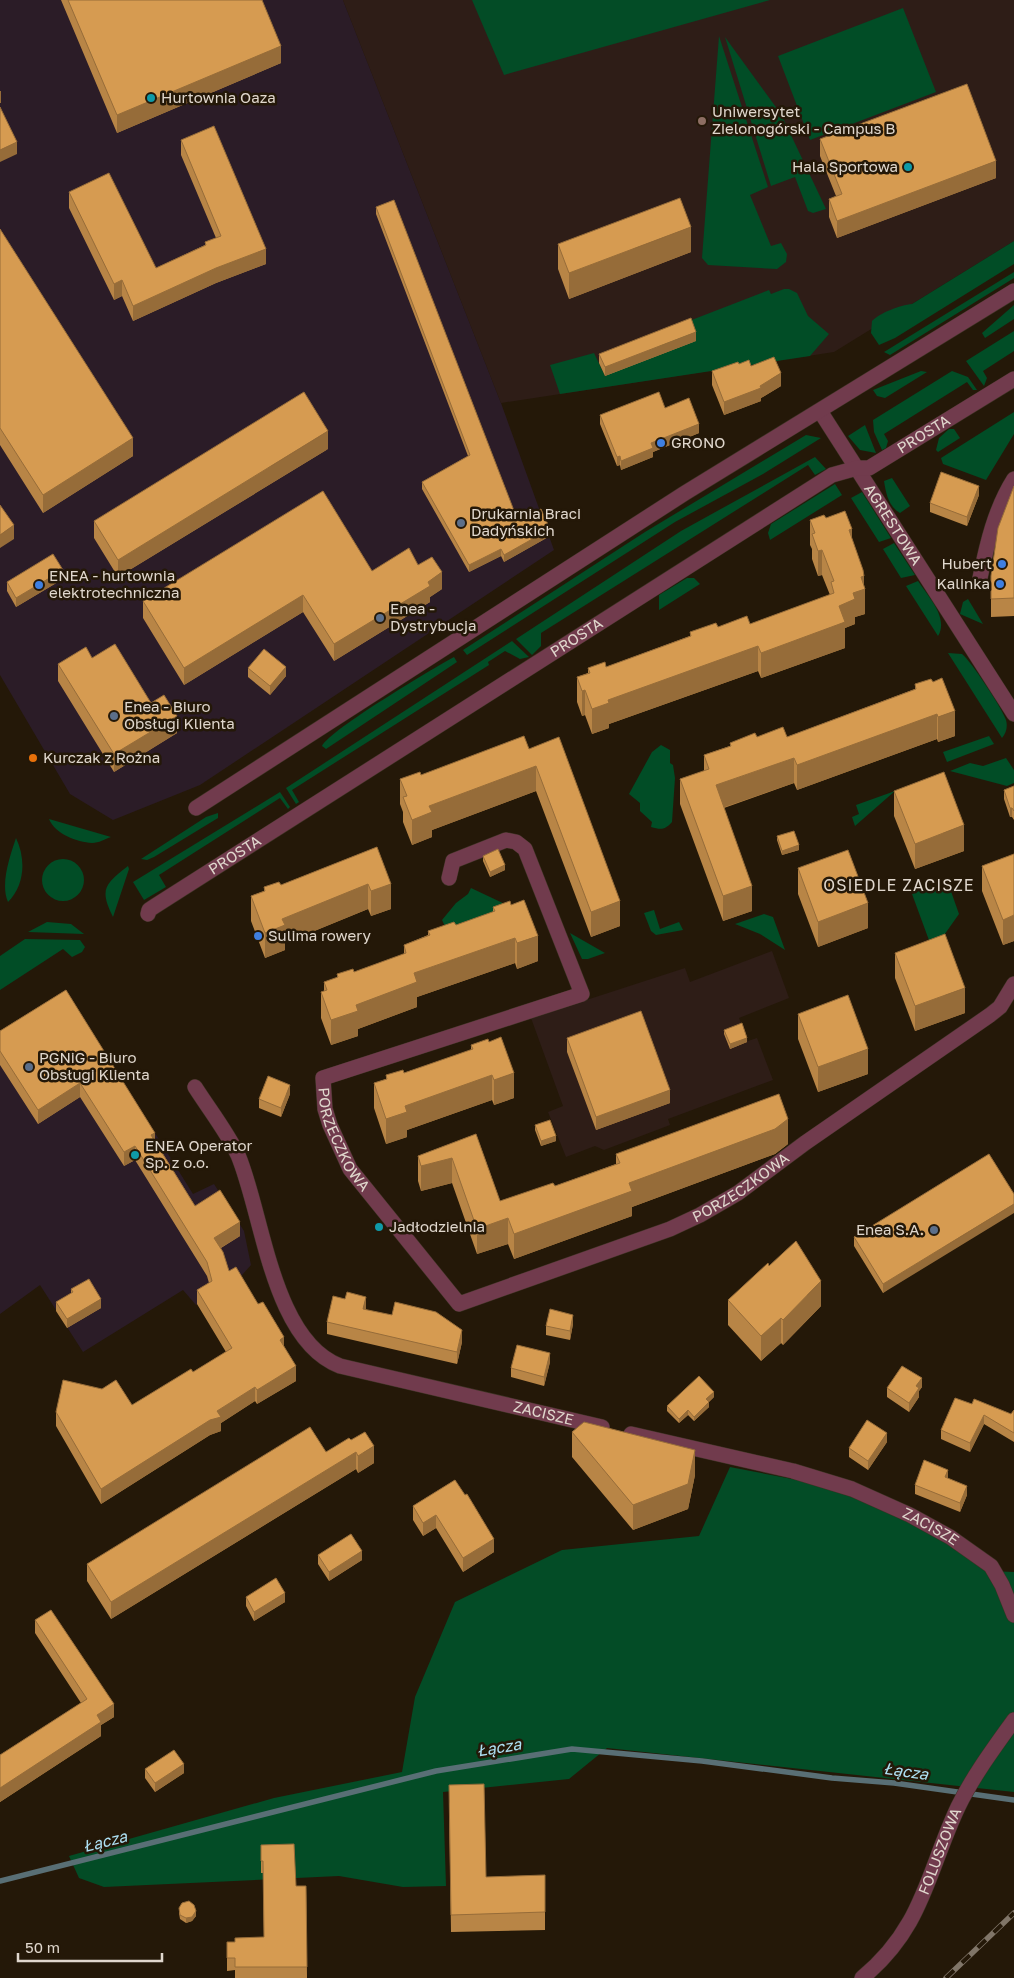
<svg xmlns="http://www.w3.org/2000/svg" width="1014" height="1978" viewBox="0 0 1014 1978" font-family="'Golos Text',sans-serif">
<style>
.commercial{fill:#2b1c27}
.education{fill:#2e1d17}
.green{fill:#014d26}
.forest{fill:#034c26}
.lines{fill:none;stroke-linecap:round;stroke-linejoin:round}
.stream{stroke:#596f75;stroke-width:5.5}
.minor-casing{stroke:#3e3324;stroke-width:16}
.minor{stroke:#713b4d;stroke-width:15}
.rail-casing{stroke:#807568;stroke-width:5.5}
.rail{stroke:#241808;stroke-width:4;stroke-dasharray:11;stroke-linecap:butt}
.wall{fill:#b88546}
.shaded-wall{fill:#966c39}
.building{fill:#d69b51;stroke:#966c39}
.culture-dot{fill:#0f9aa8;stroke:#241808;stroke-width:2}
.education-dot{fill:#8d6e63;stroke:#241808;stroke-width:2}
.shop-dot{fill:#3f7fe0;stroke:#241808;stroke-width:2}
.service-dot{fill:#5c6f8a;stroke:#241808;stroke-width:2}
.food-dot{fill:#e8710a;stroke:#241808;stroke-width:2}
.labels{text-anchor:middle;stroke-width:5;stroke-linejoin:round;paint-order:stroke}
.poi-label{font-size:15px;fill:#e0d7cd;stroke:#241808;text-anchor:start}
.street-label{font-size:15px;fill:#e0d7cd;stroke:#241808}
.neighbourhood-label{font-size:16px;letter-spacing:1px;fill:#e0d7cd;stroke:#241808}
.water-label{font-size:16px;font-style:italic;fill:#ade0f3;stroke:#241808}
</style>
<rect width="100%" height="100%" fill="#241808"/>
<!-- commercial -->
<path class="commercial" d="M 0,0 L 343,0 L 501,403 L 554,550 L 200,785 L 113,820 L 70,794 L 0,675 Z
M 66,990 L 193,1194 L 214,1184 L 244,1231 L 251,1265 L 242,1275 L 196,1305 L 183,1290 L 83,1352 L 40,1285 L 0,1314 L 0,1032 Z"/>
<!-- education -->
<path class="education" d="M 343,0 L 1014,0 L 1014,241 L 834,352 L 501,403 Z
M 772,951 L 789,998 L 739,1018 L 748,1041 L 757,1038 L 773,1080 L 668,1119 L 670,1125 L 604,1150 L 595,1146 L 566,1157 L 548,1112 L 563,1106 L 531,1018 L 685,968 L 690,982 Z"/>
<!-- green -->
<path class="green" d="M 903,8 L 936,92 L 810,140 L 778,56 Z
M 719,36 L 768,187 L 750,195 L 771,246 L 781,243 L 787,254 L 786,262 L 777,269 L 708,265 L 702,258 Z
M 725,37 L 781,114 L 826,209 L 813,213 L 808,211 L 795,177 L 771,186 Z
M 1014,241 L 1014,264 L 895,338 L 879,345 L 871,333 L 872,321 C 880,313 900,305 912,304 Z
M 1014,272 L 1014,278 L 890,355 L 884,352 Z
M 784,289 L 789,289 L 797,293 L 808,316 L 829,334 L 810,356 L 560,394 L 550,365 L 594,353 L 605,376 L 689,321 L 769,290 L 771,294 Z
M 1014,305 L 1014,319 L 985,338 L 982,333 Z
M 1014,331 L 1014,351 L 983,371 L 987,378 L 984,386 L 966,361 Z
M 921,371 L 927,372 L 885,398 L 877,396 L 873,390 Z
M 952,371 L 968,377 L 977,390 L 973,390 L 967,382 L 884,434 L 888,441 L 886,448 L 882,450 L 874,432 L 873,420 Z
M 1014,412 L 1014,434 L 986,480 L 943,464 L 941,458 Z
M 865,425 L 876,453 L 860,450 L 848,436 Z
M 949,429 L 954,429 L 960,438 L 938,452 L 936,450 L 939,438 Z
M 806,435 L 821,438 L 763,474 L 675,522 L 467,655 L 463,650 L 645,532 Z
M 815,457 L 826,469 L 815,475 L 808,465 L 541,633 L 541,646 L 532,655 L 516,639 L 681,531 Z
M 892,478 L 910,506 L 900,513 C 888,506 886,493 884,481 Z
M 835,484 L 842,495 L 770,540 L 768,533 L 771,524 Z
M 862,492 L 891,538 L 879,542 L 851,498 Z
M 894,543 L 915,575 L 901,578 L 883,549 Z
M 687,578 L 694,578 L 700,584 L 659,610 L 659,595 Z
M 918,581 C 928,596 949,618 938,636 L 906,586 Z
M 968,599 L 983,624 L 960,614 L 963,602 Z
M 512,641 L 529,657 L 520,659 L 505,651 L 488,662 L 489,665 L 292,790 L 299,802 L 296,804 L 286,788 Z
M 948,653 L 962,654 C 971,661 1002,708 1006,720 C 1008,727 1006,733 1002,738 Z
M 454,657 L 457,662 L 326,749 L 322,746 C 331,729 432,669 454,657 Z
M 989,736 L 994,744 L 947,762 L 943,752 Z
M 661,745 L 670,750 L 670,763 L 673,765 L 675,778 L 672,822 C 665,830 661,830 651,827 L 652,822 L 640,811 L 640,803 L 629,794 L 652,752 Z
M 1006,758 L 1014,770 L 1014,783 L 1007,786 L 950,771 L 970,763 L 983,766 Z
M 895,791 L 855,826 L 852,817 L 859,814 L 856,805 Z
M 280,792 L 290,807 L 288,809 L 280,798 L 159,875 L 166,887 L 144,900 L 133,882 Z
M 218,813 L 218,818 L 154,857 L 147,860 L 141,859 L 206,817 Z
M 49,819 L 111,837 C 105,839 99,843 92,843 C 77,842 55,834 49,819 Z
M 16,838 C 26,859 25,885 8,902 C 0,884 10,856 16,838 Z
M42 880a21 21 0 1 1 42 0a21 21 0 1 1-42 0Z
M 128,866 L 129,869 L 113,917 C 99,889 105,884 128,866 Z
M 947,880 L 959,914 L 942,938 L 930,943 L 912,894 Z
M 471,888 L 507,905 L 450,937 L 442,920 L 456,903 L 468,894 Z
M 654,910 L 660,929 L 679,922 L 683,930 L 656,935 L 651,931 L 644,913 Z
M 764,914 L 773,917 L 785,950 L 760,934 L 735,924 Z
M 47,922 L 71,924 L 84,934 L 28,932 Z
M 570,933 L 605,953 L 588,959 L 582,959 Z
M 25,939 L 80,940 L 85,947 L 82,952 L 72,957 L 63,949 L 0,990 L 0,956 Z"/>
<!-- forest -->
<path class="forest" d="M 472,0 L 770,0 L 504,75 Z
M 730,1467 L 813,1483 L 874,1505 L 937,1535 L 988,1571 L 1014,1572 L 1014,1792 L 607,1748 L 569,1779 L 443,1792 L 446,1886 L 403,1887 L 339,1876 L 104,1887 L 79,1878 L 69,1856 L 274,1798 L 402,1772 L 415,1697 L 455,1602 L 562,1550 L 699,1536 Z"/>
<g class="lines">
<!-- stream -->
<path class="stream" d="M 0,1881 L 436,1771 L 572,1749 L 702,1761 L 832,1778 L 894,1783 L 1014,1800"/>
<defs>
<g id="minor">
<path id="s1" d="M 820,411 L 1014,714"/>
<path d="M 980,578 C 987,544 995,509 1014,479"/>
<path d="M 196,808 L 685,493 L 1014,291"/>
<path id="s2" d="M 449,878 L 453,861 L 506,840 L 516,842 L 525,849 L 582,994 L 323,1078 L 325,1109 L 330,1125 L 350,1169 L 459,1304 L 670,1229 L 700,1215 L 738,1193 L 805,1143 L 990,1015 L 1000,1007 L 1014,984"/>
<path id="s3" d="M 148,914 L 149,910 L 155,906 L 832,475 L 857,468 L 869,468 L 1014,379"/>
<path id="s4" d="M 195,1087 C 209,1109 227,1132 238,1155 C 263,1214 272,1340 340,1366 L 602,1427"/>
<path id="s5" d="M 631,1434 L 793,1471 L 852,1489 L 910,1515 L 950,1537 L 991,1566 L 1002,1585 L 1014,1615"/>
<path id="s6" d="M 862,1978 C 923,1928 927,1873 958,1807 C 973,1776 994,1748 1014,1720"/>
</g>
</defs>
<!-- minor casing -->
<use href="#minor" class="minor-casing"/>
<!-- minor -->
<use href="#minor" class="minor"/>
<defs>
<path id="rail" d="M 946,1978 L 1014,1913"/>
</defs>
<!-- rail casing -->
<use href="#rail" class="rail-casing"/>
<!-- rail -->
<use href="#rail" class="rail"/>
</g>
<!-- wall -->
<path class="wall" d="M 61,0 L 262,0 L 281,63 L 117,133 Z
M 820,139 L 996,178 L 837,238 L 829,217 L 829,199 L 836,196 L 820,156 Z
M 181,140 L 266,264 L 216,283 L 133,321 L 122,296 L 114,300 L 69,208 L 69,192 L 156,268 L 205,245 L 205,242 L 216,238 L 181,155 Z
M 376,207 L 518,521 L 550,536 L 504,562 L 501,556 L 469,572 L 422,489 L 422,482 L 468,456 L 376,214 Z
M 0,229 L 133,456 L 43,513 L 0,445 Z
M 558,244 L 691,252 L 569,299 L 558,269 Z
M 696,341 L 605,376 L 599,363 L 599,354 Z
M 751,366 L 781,386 L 761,398 L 761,401 L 724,415 L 712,385 L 712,371 Z
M 665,408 L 699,433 L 653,452 L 653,457 L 621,470 L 620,465 L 617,466 L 600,424 L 600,415 Z
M 328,449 L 118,577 L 94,538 L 94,521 Z
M 1014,486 L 1014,616 L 991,617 L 991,576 Z
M 979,495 L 967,526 L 930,512 L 930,503 Z
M 826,518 L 852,539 L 864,584 L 865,614 L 855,617 L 855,624 L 845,628 L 845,648 L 761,678 L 758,671 L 609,724 L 609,728 L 592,734 L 585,715 L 582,716 L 577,702 L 577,677 L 588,673 L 588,668 L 606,667 L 690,636 L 690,632 L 718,627 L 750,624 L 830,595 L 822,575 L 818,576 L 812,559 L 812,549 L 810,545 L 810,520 Z
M 418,565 L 442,589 L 430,597 L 430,602 L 334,661 L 303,612 L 184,685 L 143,618 L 143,601 Z
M 63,579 L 16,607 L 7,591 L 7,582 Z
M 92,658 L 151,703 L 177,733 L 114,772 L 58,681 L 58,664 Z
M 248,668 L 286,676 L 270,695 L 248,677 Z
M 915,684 L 955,736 L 938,742 L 937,739 L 797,790 L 794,783 L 724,808 L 752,911 L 723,921 L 680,804 L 680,779 L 704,771 L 704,755 L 730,746 L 730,743 L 757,737 L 787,737 L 915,689 Z
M 529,749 L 620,926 L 591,937 L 536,791 L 432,830 L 432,837 L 412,845 L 403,822 L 403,812 L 400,804 L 400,779 L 421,775 Z
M 1014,786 L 1014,820 L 1012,817 L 1010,817 L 1004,799 L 1004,790 Z
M 894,791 L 964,851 L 915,869 L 894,816 Z
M 777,836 L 799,850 L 782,855 L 777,840 Z
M 377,847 L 391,909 L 371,916 L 368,909 L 285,943 L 285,950 L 265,958 L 251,921 L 251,896 L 264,891 L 264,887 L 281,885 Z
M 1014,854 L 1014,941 L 1003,945 L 982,891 L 982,866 Z
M 483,856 L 505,870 L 490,877 L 483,861 Z
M 798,868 L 868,928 L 818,947 L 798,894 Z
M 493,907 L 538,961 L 517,969 L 515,963 L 417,997 L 417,1007 L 358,1029 L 358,1036 L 331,1045 L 321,1018 L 321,992 L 324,991 L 324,982 L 337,978 L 337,974 L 354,972 L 404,954 L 404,945 L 428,935 L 428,931 L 456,925 L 493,912 Z
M 895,953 L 965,1013 L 915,1031 L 895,978 Z
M 66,990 L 155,1141 L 195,1206 L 240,1236 L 221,1248 L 229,1271 L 284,1346 L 296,1381 L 257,1404 L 255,1401 L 221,1423 L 221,1431 L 210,1435 L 101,1504 L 56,1426 L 56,1412 L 132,1405 L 193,1372 L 226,1352 L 197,1304 L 197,1290 L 209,1283 L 207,1276 L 135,1160 L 124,1166 L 80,1097 L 38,1124 L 0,1065 L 0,1031 Z
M 798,1014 L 868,1074 L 818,1092 L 798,1039 Z
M 724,1030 L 747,1042 L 730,1049 L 724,1034 Z
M 567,1038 L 670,1103 L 596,1130 L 567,1052 Z
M 471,1045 L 514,1098 L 494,1105 L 492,1100 L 407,1130 L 407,1137 L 386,1144 L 374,1108 L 374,1083 L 386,1079 L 386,1075 L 404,1073 L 471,1050 Z
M 290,1094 L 281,1117 L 259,1108 L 259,1099 Z
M 535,1125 L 556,1141 L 541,1146 L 535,1130 Z
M 476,1134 L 500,1201 L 555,1186 L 616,1164 L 616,1154 L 788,1144 L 775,1154 L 632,1207 L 632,1216 L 514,1259 L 508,1244 L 477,1254 L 452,1183 L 421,1191 L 418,1181 L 418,1156 Z
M 1014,1194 L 883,1293 L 854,1246 L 854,1237 Z
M 769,1266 L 821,1306 L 783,1345 L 781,1343 L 761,1361 L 728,1325 L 728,1300 Z
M 71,1289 L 101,1308 L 67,1328 L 56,1311 L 56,1302 L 71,1294 Z
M 366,1310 L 462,1342 L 457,1364 L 327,1334 L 327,1322 Z
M 573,1324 L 570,1340 L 546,1335 L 546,1326 Z
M 550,1362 L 544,1386 L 511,1377 L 511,1368 Z
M 922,1387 L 919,1391 L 919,1397 L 909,1412 L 887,1397 L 887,1388 Z
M 714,1397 L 709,1402 L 709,1407 L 694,1421 L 688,1415 L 679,1423 L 667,1411 L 667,1406 Z
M 972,1404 L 1011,1414 L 1014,1410 L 1014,1442 L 984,1424 L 970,1452 L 941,1439 L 941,1430 Z
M 572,1432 L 695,1475 L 688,1509 L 633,1530 L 572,1457 Z
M 351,1440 L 374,1463 L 358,1473 L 356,1469 L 111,1619 L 87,1581 L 87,1564 Z
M 887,1442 L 868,1470 L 849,1457 L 849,1448 Z
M 948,1479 L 967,1495 L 960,1512 L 915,1494 L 915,1485 Z
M 455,1480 L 494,1552 L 463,1572 L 436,1528 L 423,1536 L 413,1520 L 413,1506 Z
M 318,1555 L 362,1560 L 329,1581 L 318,1564 Z
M 246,1597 L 285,1602 L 254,1621 L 246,1606 Z
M 35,1620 L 114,1717 L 101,1725 L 101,1736 L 0,1802 L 0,1755 L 81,1703 L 35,1633 Z
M 145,1769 L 184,1773 L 155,1792 L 145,1778 Z
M 449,1802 L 486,1877 L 545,1912 L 545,1930 L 451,1932 Z
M 261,1845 L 296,1886 L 306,1886 L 307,1978 L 235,1978 L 235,1970 L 227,1971 L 227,1942 L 235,1942 L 264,1937 L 263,1873 L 261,1873 Z
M 179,1908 L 196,1916 L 192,1921 L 186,1923 L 180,1919 L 179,1913 Z"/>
<!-- shaded-wall -->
<path class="shaded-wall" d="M 281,46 L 281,63 L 117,133 L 117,115 Z
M 0,91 L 1,91 L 1,103 L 0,103 Z
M 17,142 L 17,154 L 0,162 L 0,150 Z
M 996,161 L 996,178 L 837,238 L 837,221 Z
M 691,227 L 691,252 L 569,299 L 569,273 Z
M 266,249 L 266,264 L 216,283 L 133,321 L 133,306 L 216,268 Z
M 122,280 L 122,296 L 114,300 L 114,284 Z
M 696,332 L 696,341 L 605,376 L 605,367 Z
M 781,373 L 781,386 L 761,398 L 761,401 L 724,415 L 724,402 L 760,386 Z
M 699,424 L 699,433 L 653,452 L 653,457 L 621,470 L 621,461 L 651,443 Z
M 328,431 L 328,449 L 118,577 L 118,560 Z
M 133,438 L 133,456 L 43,513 L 43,495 Z
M 620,456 L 620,465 L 617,466 L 617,457 Z
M 979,486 L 979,495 L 967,526 L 967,517 Z
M 14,525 L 14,539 L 0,548 L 0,535 Z
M 550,529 L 550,536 L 504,562 L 504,555 Z
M 852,529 L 852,554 L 849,530 Z
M 501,549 L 501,556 L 469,572 L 469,565 Z
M 822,550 L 822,575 L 818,576 L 818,551 Z
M 63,570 L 63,579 L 16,607 L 16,598 Z
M 442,572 L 442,589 L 430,597 L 430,602 L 334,661 L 334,644 Z
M 864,576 L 864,589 L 865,589 L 865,614 L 855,617 L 855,624 L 845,628 L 845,648 L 761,678 L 761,653 L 839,606 L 853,593 L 861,577 Z
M 303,595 L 303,612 L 184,685 L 184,668 Z
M 758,646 L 758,671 L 609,724 L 609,728 L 592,734 L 592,709 L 608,700 Z
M 286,667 L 286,676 L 270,695 L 270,686 Z
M 585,690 L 585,715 L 582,716 L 582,691 Z
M 955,711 L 955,736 L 938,742 L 938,717 Z
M 937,714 L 937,739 L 797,790 L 797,765 Z
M 177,716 L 177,733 L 114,772 L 114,754 Z
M 794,758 L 794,783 L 716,810 L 716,785 Z
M 536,766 L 536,791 L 432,830 L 432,837 L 412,845 L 412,820 L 429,806 Z
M 1010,808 L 1012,808 L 1012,817 L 1010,817 Z
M 964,825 L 964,851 L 915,869 L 915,844 Z
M 799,845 L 799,850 L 782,855 L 782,851 Z
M 505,865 L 505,870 L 490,877 L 490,872 Z
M 368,884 L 368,909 L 285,943 L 285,950 L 265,958 L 265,933 L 282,919 Z
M 391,884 L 391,909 L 371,916 L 371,891 Z
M 752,886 L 752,911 L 723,921 L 723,896 Z
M 620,901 L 620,926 L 591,937 L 591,912 Z
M 868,903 L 868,928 L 818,947 L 818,922 Z
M 1014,915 L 1014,941 L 1003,945 L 1003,920 Z
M 538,936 L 538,961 L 517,969 L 517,943 Z
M 515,938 L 515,963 L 417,997 L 417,1007 L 358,1029 L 358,1036 L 331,1045 L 331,1020 L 356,1005 L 414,973 Z
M 965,988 L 965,1013 L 915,1031 L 915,1006 Z
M 747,1038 L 747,1042 L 730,1049 L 730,1044 Z
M 868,1049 L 868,1074 L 818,1092 L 818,1067 Z
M 514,1073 L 514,1098 L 494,1105 L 494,1080 Z
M 492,1075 L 492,1100 L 407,1130 L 407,1137 L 386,1144 L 386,1119 L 405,1106 Z
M 80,1083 L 80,1097 L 38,1124 L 38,1110 Z
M 290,1085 L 290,1094 L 281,1117 L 281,1108 Z
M 670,1090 L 670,1103 L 596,1130 L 596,1117 Z
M 788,1119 L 788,1144 L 775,1154 L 632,1207 L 632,1216 L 514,1259 L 514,1234 L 629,1183 Z
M 155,1133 L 155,1147 L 151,1135 Z
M 556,1136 L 556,1141 L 541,1146 L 541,1141 Z
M 135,1146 L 135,1160 L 124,1166 L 124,1152 Z
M 452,1158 L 452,1183 L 421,1191 L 421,1166 Z
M 1014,1204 L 1014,1213 L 883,1293 L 883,1284 Z
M 508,1218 L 508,1244 L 477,1254 L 477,1229 Z
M 240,1222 L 240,1236 L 214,1252 L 214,1238 Z
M 821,1281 L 821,1306 L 783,1345 L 783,1320 Z
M 366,1297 L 366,1309 L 363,1321 L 363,1309 Z
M 101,1299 L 101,1308 L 67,1328 L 67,1319 Z
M 573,1315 L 573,1324 L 570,1340 L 570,1331 Z
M 781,1318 L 781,1343 L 761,1361 L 761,1336 Z
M 462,1330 L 462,1342 L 457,1364 L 457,1352 Z
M 284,1337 L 284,1352 L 280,1340 Z
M 550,1353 L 550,1362 L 544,1386 L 544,1377 Z
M 296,1366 L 296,1381 L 257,1404 L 257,1390 Z
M 922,1378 L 922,1387 L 919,1391 L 919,1397 L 909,1412 L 909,1403 L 916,1386 Z
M 255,1387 L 255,1401 L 221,1423 L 221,1431 L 210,1435 L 101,1504 L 101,1489 L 217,1411 Z
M 714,1392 L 714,1397 L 706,1404 L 706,1399 Z
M 709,1402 L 709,1407 L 694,1421 L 694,1417 Z
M 688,1410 L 688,1415 L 679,1423 L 679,1419 Z
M 984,1415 L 984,1424 L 970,1452 L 970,1443 Z
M 887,1433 L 887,1442 L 868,1470 L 868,1461 Z
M 374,1446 L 374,1463 L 358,1473 L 358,1456 Z
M 695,1450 L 695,1475 L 688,1509 L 633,1530 L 633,1505 Z
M 356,1452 L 356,1469 L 111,1619 L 111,1602 Z
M 948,1470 L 948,1479 L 945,1477 Z
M 967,1486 L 967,1495 L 960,1512 L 960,1503 Z
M 436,1515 L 436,1528 L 423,1536 L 423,1523 Z
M 494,1539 L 494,1552 L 463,1572 L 463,1558 Z
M 362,1551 L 362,1560 L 329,1581 L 329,1572 Z
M 285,1593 L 285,1602 L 254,1621 L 254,1612 Z
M 114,1704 L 114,1717 L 101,1725 L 101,1736 L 0,1802 L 0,1788 L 97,1715 Z
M 184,1764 L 184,1773 L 155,1792 L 155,1783 Z
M 196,1911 L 196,1916 L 192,1921 L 186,1923 L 186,1918 Z"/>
<!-- building -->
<path class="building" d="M 68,0 L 262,0 L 281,46 L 117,115 Z
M 967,84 L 996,161 L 837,221 L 829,199 L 842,194 L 820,139 Z
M 0,107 L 17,142 L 0,150 Z
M 214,126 L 266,249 L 216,268 L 133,306 L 122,280 L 114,284 L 69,192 L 109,173 L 156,268 L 206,245 L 205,242 L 221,236 L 181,140 Z
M 680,198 L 691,227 L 569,273 L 558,244 Z
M 394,200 L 518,521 L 541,509 L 550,529 L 504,555 L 501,549 L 469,565 L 422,482 L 470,455 L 376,207 Z
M 0,229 L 133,438 L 43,495 L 0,428 Z
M 691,318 L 696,332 L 605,367 L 599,354 Z
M 774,357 L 781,373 L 760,386 L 761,388 L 724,402 L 712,371 L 738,362 L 739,364 L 749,360 L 751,366 Z
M 304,392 L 328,431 L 118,560 L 94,521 Z
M 659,392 L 665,408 L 689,398 L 699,424 L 651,443 L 653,448 L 621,461 L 620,456 L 617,457 L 600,415 Z
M 941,472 L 979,486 L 967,517 L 930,503 Z
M 1014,486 L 1014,598 L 991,599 L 991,576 L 998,528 Z
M 323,491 L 372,571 L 409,548 L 418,565 L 432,557 L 442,572 L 428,582 L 430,586 L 334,644 L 303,595 L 184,668 L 143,601 Z
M 0,505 L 14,525 L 0,535 Z
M 845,511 L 852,529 L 849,530 L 863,570 L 864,576 L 861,577 L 865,589 L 853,593 L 855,599 L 839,606 L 845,622 L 761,653 L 758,646 L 608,700 L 609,703 L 592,709 L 585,690 L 582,691 L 577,677 L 590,673 L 588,668 L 605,662 L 606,667 L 691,636 L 690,632 L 716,623 L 718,627 L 747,616 L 750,624 L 834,593 L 831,582 L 834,581 L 822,550 L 818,551 L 812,534 L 815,533 L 810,520 L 824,515 L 826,518 Z
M 53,554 L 63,570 L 16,598 L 7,582 Z
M 115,644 L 151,703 L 164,695 L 177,716 L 114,754 L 58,664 L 86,647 L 92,658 Z
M 264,649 L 286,667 L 270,686 L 248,668 Z
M 942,678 L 955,711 L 938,717 L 937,714 L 797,765 L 794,758 L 716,785 L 752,886 L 723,896 L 680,779 L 709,769 L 704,755 L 731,746 L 730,743 L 755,733 L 757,737 L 783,727 L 787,737 L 916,689 L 915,684 L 931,679 L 933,682 Z
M 524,736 L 529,749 L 559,737 L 620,901 L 591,912 L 536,766 L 429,806 L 432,812 L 412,820 L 403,797 L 407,796 L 400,779 L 420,772 L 421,775 Z
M 944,772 L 964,825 L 915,844 L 894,791 Z
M 1014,786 L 1014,811 L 1012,808 L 1010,808 L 1004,790 Z
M 794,831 L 799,845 L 782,851 L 777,836 Z
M 377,847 L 391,884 L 371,891 L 368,884 L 282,919 L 285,925 L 265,933 L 251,896 L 265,891 L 264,887 L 279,882 L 281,885 Z
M 498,849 L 505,865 L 490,872 L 483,856 Z
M 848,850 L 868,903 L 818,922 L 798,868 Z
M 1014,854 L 1014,915 L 1003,920 L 982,866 Z
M 524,900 L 538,936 L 517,943 L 515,938 L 414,973 L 417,982 L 356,1005 L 358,1011 L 331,1020 L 321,992 L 327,990 L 324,982 L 338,977 L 337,974 L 353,969 L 354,972 L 406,953 L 404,945 L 430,935 L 428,931 L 454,922 L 456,925 L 495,911 L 493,907 L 510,901 L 511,905 Z
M 945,934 L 965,988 L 915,1006 L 895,953 Z
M 66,990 L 155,1133 L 151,1135 L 195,1206 L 220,1190 L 240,1222 L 214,1238 L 223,1252 L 229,1271 L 236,1267 L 258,1304 L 263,1302 L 284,1337 L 280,1340 L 296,1366 L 257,1390 L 255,1387 L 217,1411 L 221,1417 L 210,1420 L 101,1489 L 56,1412 L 63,1380 L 102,1389 L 116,1380 L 132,1405 L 191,1369 L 193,1372 L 232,1348 L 197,1290 L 212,1281 L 207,1262 L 135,1146 L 124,1152 L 80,1083 L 38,1110 L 0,1051 L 0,1031 Z
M 848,995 L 868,1049 L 818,1067 L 798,1014 Z
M 641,1011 L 670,1090 L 596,1117 L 567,1038 Z
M 742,1023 L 747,1038 L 730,1044 L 724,1030 Z
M 501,1037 L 514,1073 L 494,1080 L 492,1075 L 405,1106 L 407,1112 L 386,1119 L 374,1083 L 387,1079 L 386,1075 L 403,1070 L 404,1073 L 473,1049 L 471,1045 L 488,1039 L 489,1042 Z
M 268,1076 L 290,1085 L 281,1108 L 259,1099 Z
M 779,1094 L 788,1119 L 775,1129 L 629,1183 L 632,1191 L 514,1234 L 508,1218 L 477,1229 L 452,1158 L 421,1166 L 418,1156 L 476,1134 L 500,1201 L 553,1183 L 555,1186 L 620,1163 L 616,1154 Z
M 550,1120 L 556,1136 L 541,1141 L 535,1125 Z
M 989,1154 L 1014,1194 L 1014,1204 L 883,1284 L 854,1237 Z
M 796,1241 L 821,1281 L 783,1320 L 781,1318 L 761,1336 L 728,1300 L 768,1263 L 769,1266 Z
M 89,1279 L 101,1299 L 67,1319 L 56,1302 L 73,1292 L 71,1289 Z
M 347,1292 L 366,1297 L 363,1309 L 392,1315 L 395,1302 L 436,1312 L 462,1330 L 457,1352 L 327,1322 L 333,1296 L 345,1299 Z
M 550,1309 L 573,1315 L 570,1331 L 546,1326 Z
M 517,1345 L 550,1353 L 544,1377 L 511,1368 Z
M 902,1366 L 922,1378 L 916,1386 L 919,1388 L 909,1403 L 887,1388 Z
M 699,1376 L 714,1392 L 706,1399 L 709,1402 L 694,1417 L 688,1410 L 679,1419 L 667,1406 Z
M 955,1398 L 972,1404 L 974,1399 L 1011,1414 L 1014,1410 L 1014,1433 L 984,1415 L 970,1443 L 941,1430 Z
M 867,1420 L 887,1433 L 868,1461 L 849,1448 Z
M 584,1422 L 695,1450 L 688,1484 L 633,1505 L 572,1432 Z
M 310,1427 L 326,1452 L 349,1438 L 351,1440 L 365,1432 L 374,1446 L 358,1456 L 356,1452 L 111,1602 L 87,1564 Z
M 924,1460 L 948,1470 L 945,1477 L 967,1486 L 960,1503 L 915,1485 Z
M 455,1480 L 465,1495 L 467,1494 L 494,1539 L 463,1558 L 436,1515 L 423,1523 L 413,1506 Z
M 351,1534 L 362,1551 L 329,1572 L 318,1555 Z
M 276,1578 L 285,1593 L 254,1612 L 246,1597 Z
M 51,1610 L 114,1704 L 97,1715 L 101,1722 L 0,1788 L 0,1755 L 87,1699 L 35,1620 Z
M 174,1750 L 184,1764 L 155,1783 L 145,1769 Z
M 484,1784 L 486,1877 L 545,1875 L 545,1912 L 451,1915 L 449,1785 Z
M 294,1844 L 296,1886 L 306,1886 L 307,1967 L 235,1967 L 235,1958 L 227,1958 L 227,1942 L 235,1942 L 235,1938 L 264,1937 L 263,1861 L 261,1861 L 261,1845 Z
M 189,1901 L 194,1905 L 196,1911 L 192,1917 L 186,1918 L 180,1915 L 179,1908 L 182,1903 Z"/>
<!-- markers -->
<g class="culture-dot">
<circle cx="151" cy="98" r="5"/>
<circle cx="908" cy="167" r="5"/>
<circle cx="135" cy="1155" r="5"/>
<circle cx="379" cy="1227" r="5"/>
</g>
<circle class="education-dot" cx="702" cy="121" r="5"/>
<g class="shop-dot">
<circle cx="661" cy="443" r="5"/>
<circle cx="1002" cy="564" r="5"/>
<circle cx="1000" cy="584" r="5"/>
<circle cx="39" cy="585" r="5"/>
<circle cx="258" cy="936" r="5"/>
</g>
<g class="service-dot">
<circle cx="461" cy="523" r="5"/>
<circle cx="380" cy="618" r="5"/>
<circle cx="114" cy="716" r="5"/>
<circle cx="29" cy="1067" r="5"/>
<circle cx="934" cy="1230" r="5"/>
</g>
<circle class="food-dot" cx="33" cy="758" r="5"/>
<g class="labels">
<!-- poi labels -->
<g class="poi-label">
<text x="161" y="103">Hurtownia Oaza</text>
<text x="712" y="117">Uniwersytet<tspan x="712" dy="17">Zielonogórski - Campus B</tspan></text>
<text x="898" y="172" text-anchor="end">Hala Sportowa</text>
<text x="671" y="448">GRONO</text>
<text x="471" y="519">Drukarnia Braci<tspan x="471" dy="17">Dadyńskich</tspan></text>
<text x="992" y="569" text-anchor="end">Hubert</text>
<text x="49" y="581">ENEA - hurtownia<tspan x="49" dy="17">elektrotechniczna</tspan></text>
<text x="990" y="589" text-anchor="end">Kalinka</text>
<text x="390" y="614">Enea -<tspan x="390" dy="17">Dystrybucja</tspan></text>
<text x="124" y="712">Enea - Biuro<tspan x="124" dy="17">Obsługi Klienta</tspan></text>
<text x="43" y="763">Kurczak z Rożna</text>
<text x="268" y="941">Sulima rowery</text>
<text x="39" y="1063">PGNiG - Biuro<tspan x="39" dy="17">Obsługi Klienta</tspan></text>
<text x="145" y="1151">ENEA Operator<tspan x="145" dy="17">Sp. z o.o.</tspan></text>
<text x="389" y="1232">Jadłodzielnia</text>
<text x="924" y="1235" text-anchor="end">Enea S.A.</text>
</g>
<!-- street labels -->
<g class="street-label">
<text dy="5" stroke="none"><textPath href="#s3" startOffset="916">PROSTA</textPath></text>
<text dy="5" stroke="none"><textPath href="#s1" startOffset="135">AGRESTOWA</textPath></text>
<text dy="5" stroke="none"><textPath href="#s3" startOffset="511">PROSTA</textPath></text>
<text dy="5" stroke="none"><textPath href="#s3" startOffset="106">PROSTA</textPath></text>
<text dy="5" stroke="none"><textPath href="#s2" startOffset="590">PORZECZKOWA</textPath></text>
<text dy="5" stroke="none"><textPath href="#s2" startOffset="1100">PORZECZKOWA</textPath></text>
<text dy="5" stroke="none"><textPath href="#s4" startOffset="531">ZACISZE</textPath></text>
<text dy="5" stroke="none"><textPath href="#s5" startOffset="315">ZACISZE</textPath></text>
<text dy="5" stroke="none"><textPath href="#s6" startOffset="151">FOLUSZOWA</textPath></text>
</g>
<!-- neighbourhood labels -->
<g class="neighbourhood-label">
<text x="899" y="891">OSIEDLE ZACISZE</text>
</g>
<!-- water labels -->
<g class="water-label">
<text transform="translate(499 1747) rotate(-9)" y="6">Łącza</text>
<text transform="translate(906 1771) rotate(8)" y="6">Łącza</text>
<text transform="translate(105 1841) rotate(-14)" y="6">Łącza</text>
</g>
</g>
<!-- scale -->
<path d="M18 1953v8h144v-8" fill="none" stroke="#e0d7cd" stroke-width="2.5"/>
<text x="25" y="1953" font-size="15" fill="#e0d7cd" stroke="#241808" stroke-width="4" paint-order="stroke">50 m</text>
</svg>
